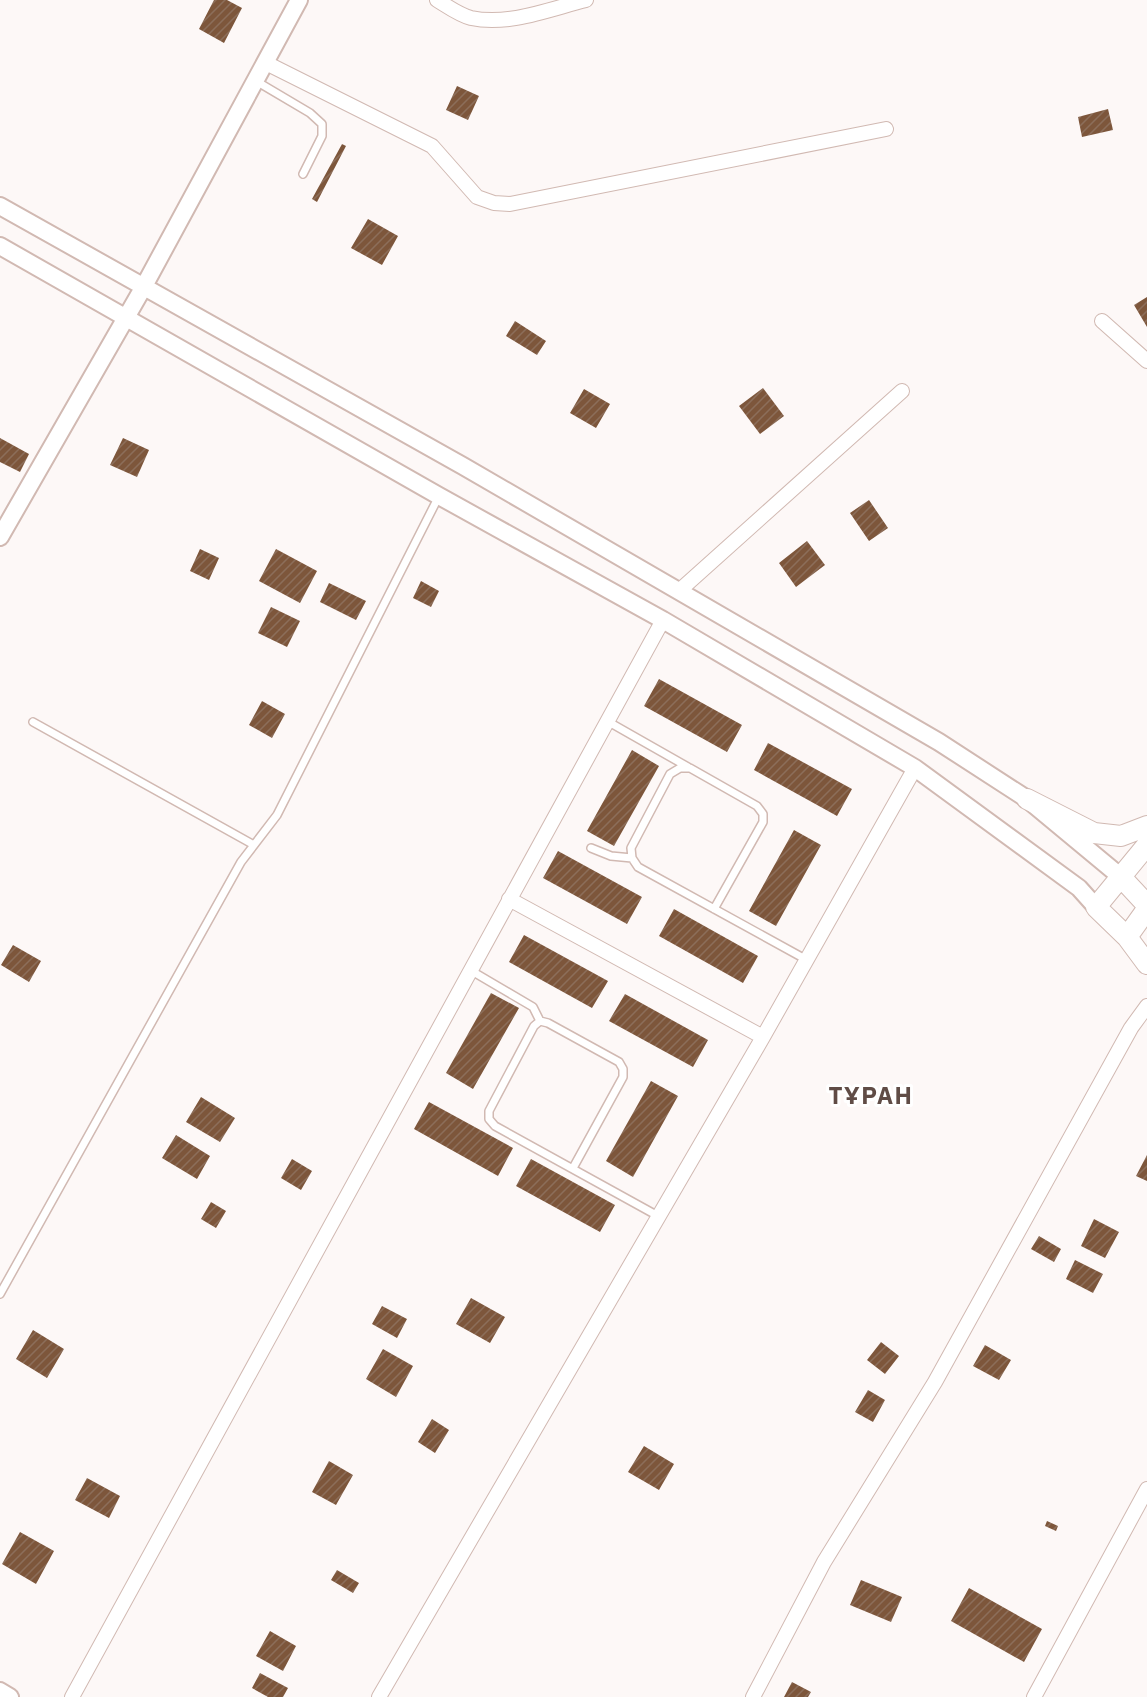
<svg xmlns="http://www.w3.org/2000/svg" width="1147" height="1697" viewBox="0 0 1147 1697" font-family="'IBM Plex Sans',sans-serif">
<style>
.building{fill:url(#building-hatch)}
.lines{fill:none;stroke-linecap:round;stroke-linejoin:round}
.service-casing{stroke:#d1b9b2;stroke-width:10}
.minor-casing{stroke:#d1b9b2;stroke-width:16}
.tertiary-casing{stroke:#d1b9b2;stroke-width:20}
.secondary-casing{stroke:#d1b9b2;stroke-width:22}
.service{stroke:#fff;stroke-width:7}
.minor{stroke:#fff;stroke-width:14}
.tertiary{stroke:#fff;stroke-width:16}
.secondary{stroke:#fff;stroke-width:20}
.labels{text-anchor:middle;stroke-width:6;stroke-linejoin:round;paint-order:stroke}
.district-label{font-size:24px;font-weight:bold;letter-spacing:1.5px;fill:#604c46;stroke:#fff}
</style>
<defs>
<pattern id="building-hatch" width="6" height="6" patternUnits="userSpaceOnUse" patternTransform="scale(1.5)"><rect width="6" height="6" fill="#7d563b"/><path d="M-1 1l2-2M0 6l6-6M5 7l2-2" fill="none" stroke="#8c6e5a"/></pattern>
</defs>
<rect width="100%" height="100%" fill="#fdf8f7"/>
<!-- building -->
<path class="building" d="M 214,0 L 227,0 L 242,8 L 224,43 L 199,29 Z
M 457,86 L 479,96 L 468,120 L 446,110 Z
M 1108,109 L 1113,130 L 1082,137 L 1078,117 Z
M 342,144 L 346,146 L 317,202 L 312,199 Z
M 368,219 L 398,236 L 382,265 L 351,248 Z
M 1147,297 L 1147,327 L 1134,305 Z
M 515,321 L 546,341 L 537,355 L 506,336 Z
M 763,388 L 784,416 L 760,434 L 739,406 Z
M 584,389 L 610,404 L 596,428 L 570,413 Z
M 0,438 L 29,454 L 20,472 L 0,462 Z
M 123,438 L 149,450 L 137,477 L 110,465 Z
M 869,500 L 888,528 L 869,541 L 850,513 Z
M 807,541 L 825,565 L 796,587 L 779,563 Z
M 200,549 L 219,558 L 209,580 L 190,571 Z
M 276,549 L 317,571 L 300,603 L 259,581 Z
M 421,581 L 439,591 L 431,607 L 413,598 Z
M 329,583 L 366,601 L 356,620 L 320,602 Z
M 271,607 L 300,621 L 287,647 L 258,633 Z
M 659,679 L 742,725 L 727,752 L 644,706 Z
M 262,701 L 285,714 L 272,738 L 249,725 Z
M 768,743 L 852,789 L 837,816 L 754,770 Z
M 632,750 L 659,766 L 614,846 L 587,831 Z
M 794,830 L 821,845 L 776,926 L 749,911 Z
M 558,851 L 642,897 L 627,924 L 543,878 Z
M 674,909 L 758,956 L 743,983 L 659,936 Z
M 524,935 L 608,981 L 592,1008 L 509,962 Z
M 13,945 L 41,961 L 29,982 L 1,965 Z
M 491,993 L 519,1008 L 473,1089 L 446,1073 Z
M 625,994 L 708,1040 L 693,1067 L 609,1021 Z
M 651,1081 L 678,1096 L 633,1177 L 606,1161 Z
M 201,1097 L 235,1118 L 220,1142 L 186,1122 Z
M 429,1102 L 513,1148 L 498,1176 L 414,1129 Z
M 176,1135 L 210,1156 L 197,1179 L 162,1158 Z
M 1147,1155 L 1147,1181 L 1136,1176 Z
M 292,1159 L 312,1171 L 301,1190 L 281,1178 Z
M 531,1159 L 615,1205 L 600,1232 L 516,1186 Z
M 211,1202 L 226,1211 L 216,1228 L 201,1219 Z
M 1094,1219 L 1119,1232 L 1105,1258 L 1081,1246 Z
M 1039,1236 L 1061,1249 L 1054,1262 L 1031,1249 Z
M 1075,1260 L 1103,1274 L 1093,1293 L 1066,1279 Z
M 471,1298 L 505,1317 L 490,1343 L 456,1324 Z
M 382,1306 L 407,1319 L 397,1338 L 372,1324 Z
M 33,1330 L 64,1349 L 47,1378 L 16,1359 Z
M 881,1342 L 899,1356 L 885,1374 L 867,1360 Z
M 985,1345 L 1011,1360 L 999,1380 L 973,1366 Z
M 383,1349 L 413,1366 L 396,1397 L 366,1379 Z
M 868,1390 L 885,1400 L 873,1422 L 855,1412 Z
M 432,1419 L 449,1430 L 435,1453 L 418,1442 Z
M 644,1446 L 674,1464 L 659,1490 L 628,1472 Z
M 329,1461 L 353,1475 L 336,1505 L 312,1492 Z
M 87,1478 L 120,1496 L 109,1518 L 75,1500 Z
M 1047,1521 L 1058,1526 L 1056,1531 L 1045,1526 Z
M 20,1532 L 54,1551 L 36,1584 L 2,1564 Z
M 337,1570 L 359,1583 L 353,1593 L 331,1580 Z
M 861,1580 L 902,1597 L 891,1622 L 850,1605 Z
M 969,1588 L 1042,1629 L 1024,1662 L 951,1621 Z
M 270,1631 L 296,1646 L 283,1671 L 256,1656 Z
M 260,1673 L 288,1688 L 283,1697 L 268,1697 L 252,1688 Z
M 792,1682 L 811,1692 L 808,1697 L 784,1697 Z"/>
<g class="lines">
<defs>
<path id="service" d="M 256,81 L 310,113 L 322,124 L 322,136 L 303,174
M 607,721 L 688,767
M 33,722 L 254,845
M 591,848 L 611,856 L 632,858
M 714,909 L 763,822 L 763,814 L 757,806 L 690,768 L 680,768 L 670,774 L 631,848 L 632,858 L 638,867 L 807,960
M 470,970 L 533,1007 L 540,1021
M 573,1168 L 623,1077 L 623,1069 L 619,1062 L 548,1023 L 540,1021 L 534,1026 L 489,1111 L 489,1119 L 495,1126 L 658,1216
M 0,1294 L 241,862 L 277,815 L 439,496"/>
<path id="minor" d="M 437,0 C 447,6 459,15 471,18 C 509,26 550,9 586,0
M 266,63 L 432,146 L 477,197 L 494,203 L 510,204 L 886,129
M 1102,321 L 1147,361
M 679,591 L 902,391
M 509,899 L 763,1037
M 72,1697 L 663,620
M 379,1697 L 763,1037 L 915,768
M 753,1697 L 824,1562 L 935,1382 L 1131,1028 L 1147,1006
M 1034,1697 L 1147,1489"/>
<path id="tertiary" d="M 0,206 L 463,466 L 939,742 L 1027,799 L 1121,877
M 0,246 L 439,496 L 663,620 L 915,768 L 1079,888 L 1096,907
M 0,537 L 143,288 L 299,0
M 0,1691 L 10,1697"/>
<path id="secondary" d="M 1027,799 L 1094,833 L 1121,836 L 1147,826
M 1147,845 L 1096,907 L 1127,937 L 1147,964
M 1121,877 L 1147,905
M 1127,937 L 1147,909"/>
</defs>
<!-- service casing -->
<use href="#service" class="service-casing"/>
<!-- minor casing -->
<use href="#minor" class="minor-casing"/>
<!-- tertiary casing -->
<use href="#tertiary" class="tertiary-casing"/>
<!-- secondary casing -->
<use href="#secondary" class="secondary-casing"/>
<!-- service -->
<use href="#service" class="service"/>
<!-- minor -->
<use href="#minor" class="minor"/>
<!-- tertiary -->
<use href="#tertiary" class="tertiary"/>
<!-- secondary -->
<use href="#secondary" class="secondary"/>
</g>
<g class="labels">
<!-- district labels -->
<g class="district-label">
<text x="871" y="1104">ТҰРАН</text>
</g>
</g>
</svg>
